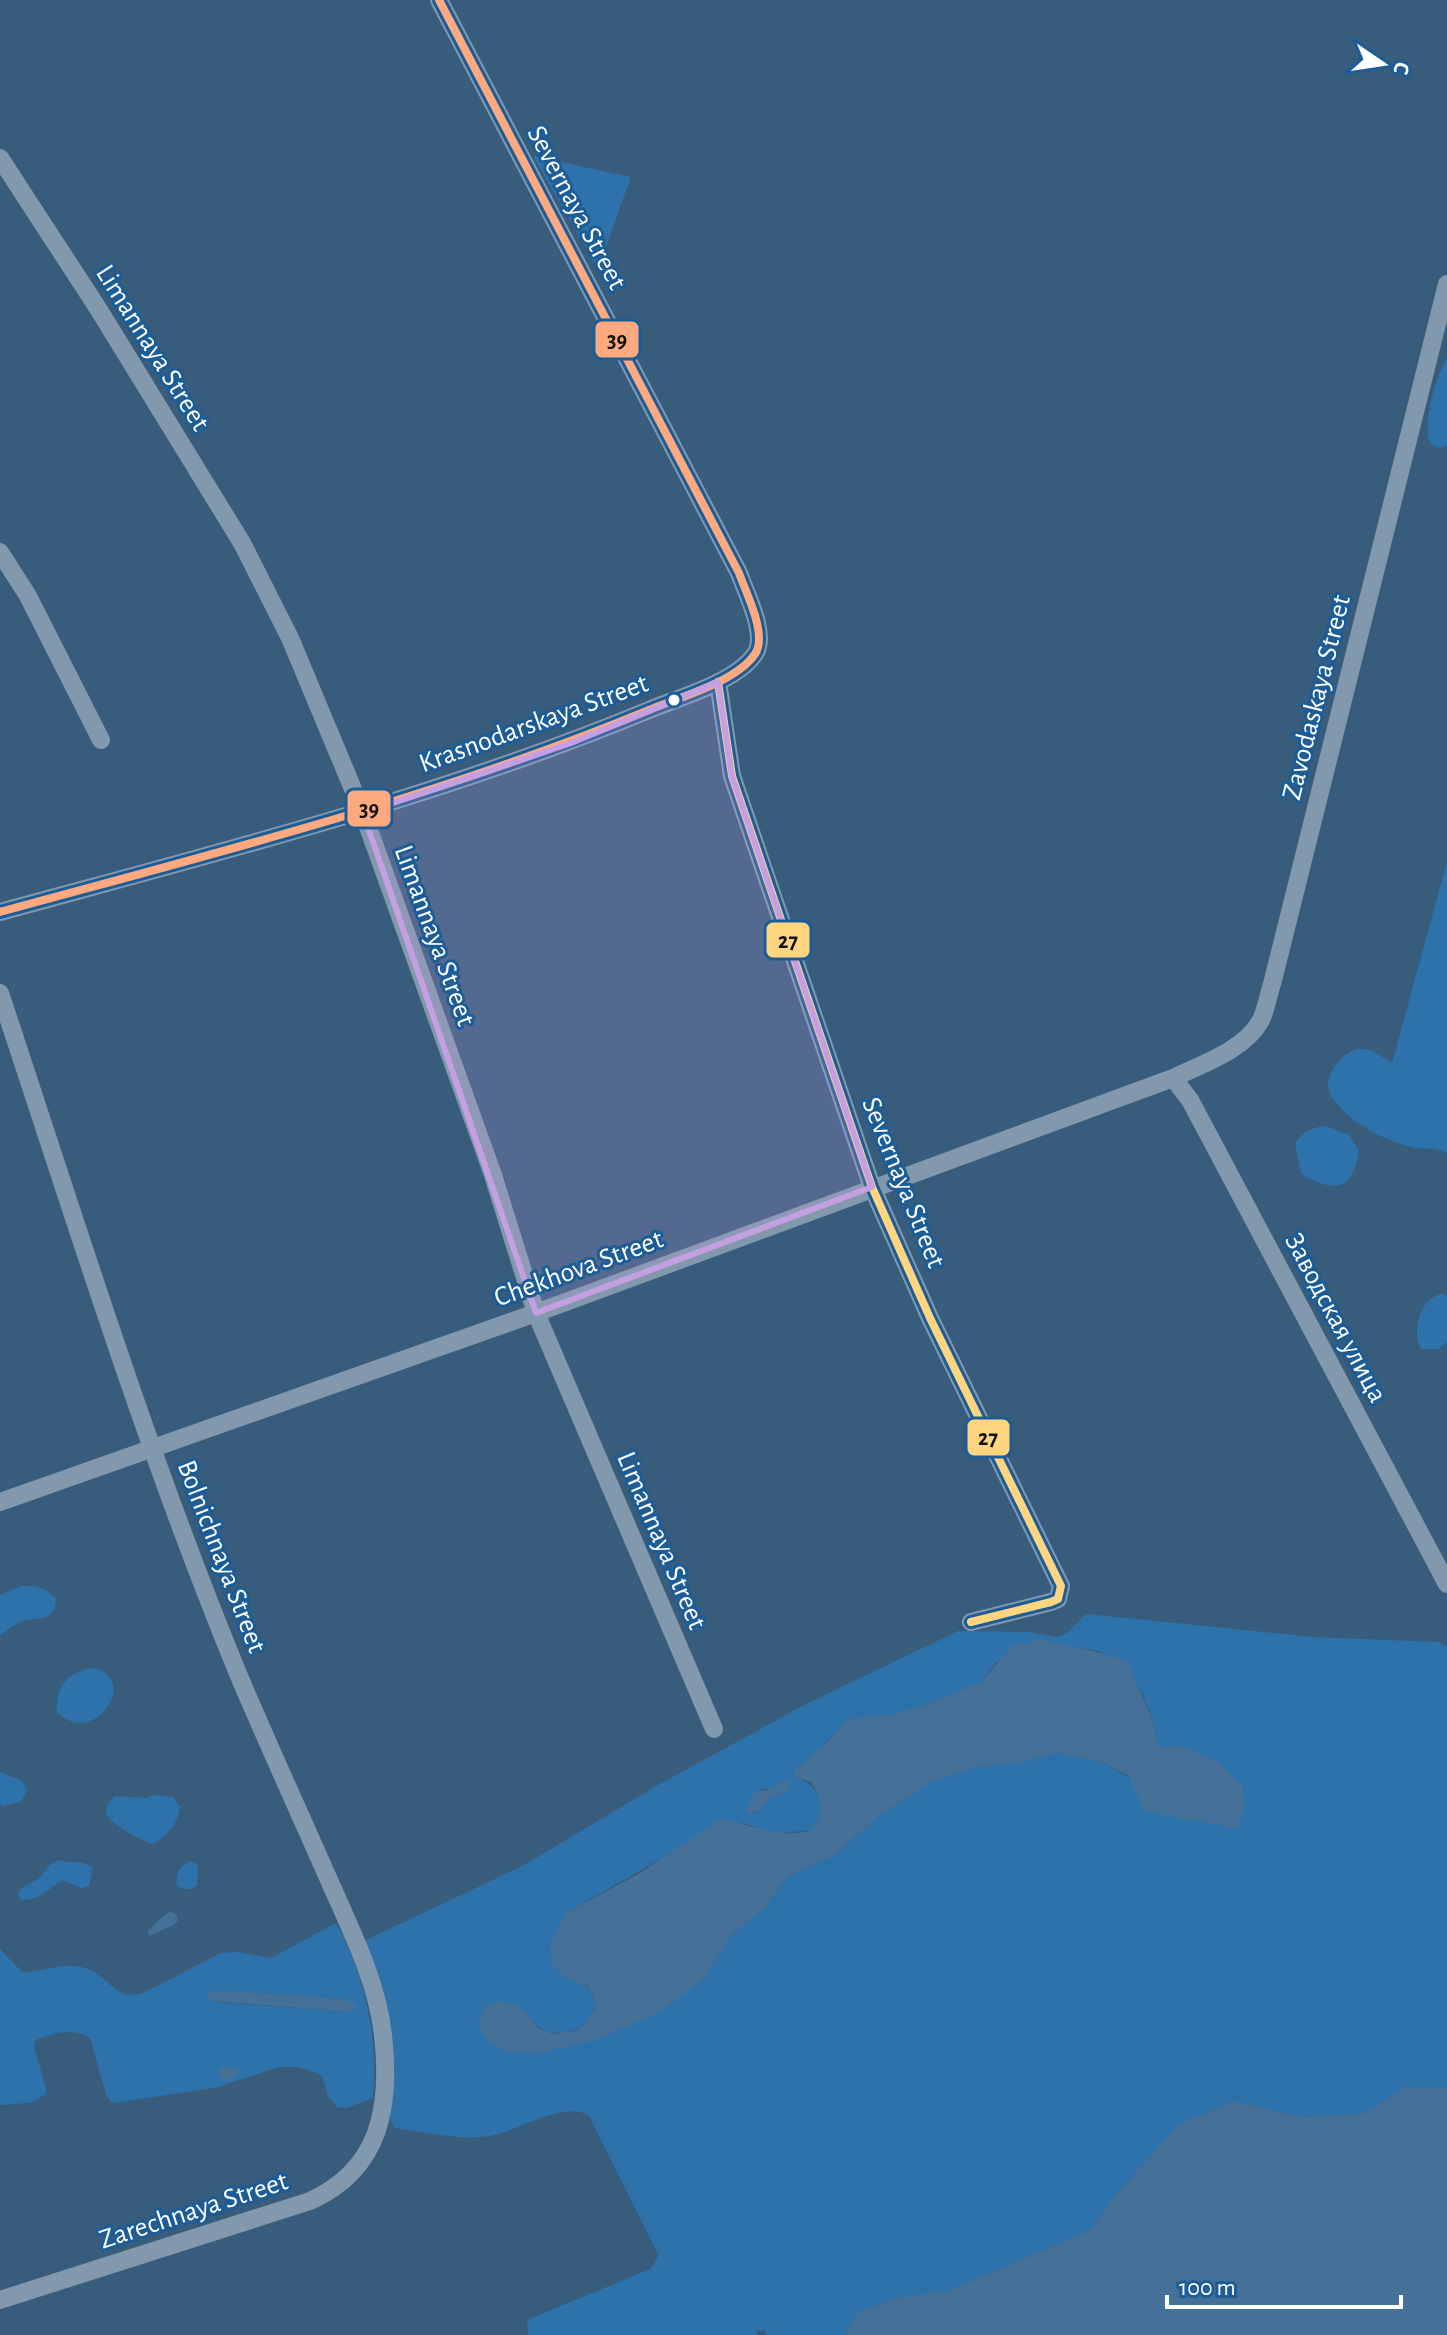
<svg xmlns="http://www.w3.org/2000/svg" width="1447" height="2335" viewBox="0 0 1447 2335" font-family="'Alegreya Sans',sans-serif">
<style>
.green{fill:#2e72ab;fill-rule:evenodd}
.water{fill:#457199}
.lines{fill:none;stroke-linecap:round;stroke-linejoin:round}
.minor{stroke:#8298ad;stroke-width:18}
.bus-1-casing{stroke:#1c5d97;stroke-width:14}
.bus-2-casing{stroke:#1c5d97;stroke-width:14}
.bus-1{stroke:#ffd580;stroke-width:8}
.bus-2{stroke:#ffa980;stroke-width:8}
.marked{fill:#c4a0e2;fill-opacity:0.2;stroke:#c4a0e2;stroke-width:6;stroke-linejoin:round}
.bus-dot{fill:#fff;stroke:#1c5d97;stroke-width:3}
.labels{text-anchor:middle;stroke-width:6;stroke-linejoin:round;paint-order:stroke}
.street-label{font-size:28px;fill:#fff;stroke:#1c5d97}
.line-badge{stroke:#1c5d97;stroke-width:3}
.pale-badge-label{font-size:22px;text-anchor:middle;font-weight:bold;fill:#111}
</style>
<rect width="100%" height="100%" fill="#385c7b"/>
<!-- green -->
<path class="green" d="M 533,156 L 631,177 L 598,269 Z
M 1447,358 L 1447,446 L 1438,448 L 1429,442 C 1424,417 1435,379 1447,358 Z
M 1447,862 L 1447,1153 C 1432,1145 1425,1151 1411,1147 C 1390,1142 1366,1130 1349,1116 C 1342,1109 1328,1097 1328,1086 C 1329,1068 1347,1047 1364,1049 C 1375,1050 1383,1058 1392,1063 Z
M 1326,1126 L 1349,1135 L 1359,1150 C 1353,1192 1335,1193 1301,1174 L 1295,1143 C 1303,1132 1312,1127 1326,1126 Z
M 1442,1294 L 1447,1296 L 1447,1342 L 1439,1349 L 1421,1349 C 1411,1332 1420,1297 1442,1294 Z
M 21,1586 C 37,1586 45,1587 56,1599 C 55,1622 40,1617 23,1621 C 14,1624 7,1630 0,1636 L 0,1595 Z
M 1086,1614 L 1314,1637 L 1438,1642 L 1447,1646 L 1447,2087 L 1406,2087 L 1363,2114 L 1301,2117 L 1234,2101 L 1179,2124 L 1125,2184 L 1088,2231 L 950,2290 L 896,2298 L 858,2312 L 844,2335 L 767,2335 L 765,2330 L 755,2331 L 758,2335 L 528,2335 L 527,2320 L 650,2269 L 659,2256 L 589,2116 C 566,2100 520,2129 495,2135 C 464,2142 426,2132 395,2128 L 389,2118 L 364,1941 L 524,1865 L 658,1785 L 804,1705 L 958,1631 L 1030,1632 L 1055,1637 L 1066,1634 ZM 1042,1639 L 1067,1647 L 1100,1651 L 1143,1694 L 1153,1721 L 1158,1746 L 1183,1746 L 1234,1828 L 1206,1821 L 1102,1762 L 1057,1753 L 1018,1763 L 975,1767 L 930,1783 L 880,1815 L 835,1855 L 788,1877 L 765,1907 L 731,1936 L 704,1979 L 534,2054 L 524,2011 C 529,2017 535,2025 542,2029 C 578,2048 620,2000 576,1981 L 566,1913 L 676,1850 L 744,1823 L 773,1834 L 811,1830 C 831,1807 819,1786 794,1776 L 848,1719 L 890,1715 L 932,1703 L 982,1681 L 996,1662 ZM 784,1780 L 786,1792 L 771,1797 L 754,1814 L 761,1789 L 772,1789 Z
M 93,1668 C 133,1677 107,1722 81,1723 C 71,1723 65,1718 57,1713 C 54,1688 68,1671 93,1668 Z
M 0,1772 L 22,1781 L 27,1791 L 20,1802 L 3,1806 L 0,1803 Z
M 155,1795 L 173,1797 L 180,1807 C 178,1823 167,1837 153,1844 C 143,1842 108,1823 106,1812 C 106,1805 111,1800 115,1796 L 145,1798 Z
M 59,1860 C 72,1865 81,1858 93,1868 L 89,1886 L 81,1888 L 62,1880 C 48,1889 40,1900 21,1900 L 17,1894 C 23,1884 31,1885 39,1878 C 46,1871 48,1864 59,1860 Z
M 191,1861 L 198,1865 L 197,1885 C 191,1891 184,1890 177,1886 C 175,1873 179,1867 191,1861 Z
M 336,1923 C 366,1977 378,2037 373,2098 L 347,2108 L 337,2107 L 328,2096 L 323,2078 L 315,2072 L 298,2067 L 279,2067 L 218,2087 L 115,2103 L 110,2101 L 106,2094 L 90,2038 C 76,2028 49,2032 35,2041 L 34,2048 L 46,2087 L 46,2094 L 30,2103 L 0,2105 L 0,1949 L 22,1972 C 45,1972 65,1960 88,1969 C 102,1975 112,1989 126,1995 L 141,1994 L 221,1953 L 238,1952 L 271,1958 ZM 215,1990 L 344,1999 L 355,2010 L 348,2012 L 218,2002 L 209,1992 Z"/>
<!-- water -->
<path class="water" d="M 1042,1639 C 1070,1648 1098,1650 1127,1661 L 1153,1721 L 1158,1746 L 1183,1746 L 1217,1761 L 1242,1786 L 1245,1810 L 1235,1828 C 1204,1821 1173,1819 1143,1809 L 1129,1776 L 1102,1762 L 1057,1753 L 1018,1763 L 975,1767 L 930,1783 L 880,1815 L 835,1855 L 788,1877 L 765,1907 L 731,1936 L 704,1979 L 659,2012 L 599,2039 L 534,2054 L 510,2052 L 491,2044 L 481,2032 L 479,2019 L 486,2006 L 497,2001 L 512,2004 L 524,2011 L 538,2028 L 554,2034 L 576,2031 L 587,2022 L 595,2010 L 594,1997 L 587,1986 L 564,1977 L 553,1965 L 550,1946 L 566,1913 L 640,1873 L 721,1819 C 752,1825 780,1840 811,1830 C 824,1816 822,1797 811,1782 L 794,1776 L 794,1770 L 825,1744 L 848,1719 L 890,1715 L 932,1703 L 982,1681 L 1013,1645 Z
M 784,1780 L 790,1781 L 790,1790 L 771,1797 L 760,1809 L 749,1815 L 746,1811 L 755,1792 L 772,1789 Z
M 170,1911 L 176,1914 L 178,1920 L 174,1925 L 149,1936 L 148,1930 Z
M 215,1990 L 344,1999 L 357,2006 L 355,2010 L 349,2012 L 212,2001 L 208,1997 L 209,1992 Z
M 226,2066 L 239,2069 L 238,2074 C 232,2080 228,2083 220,2080 L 219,2068 Z
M 1406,2087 L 1447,2087 L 1447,2335 L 844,2335 L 858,2312 L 896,2298 L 950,2290 L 1088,2231 L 1125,2184 L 1179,2124 L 1234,2101 L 1301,2117 L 1363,2114 Z"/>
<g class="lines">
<!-- minor -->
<path class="minor" d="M 0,158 L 99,310 L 242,543 L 290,638 L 363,813 L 492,1172 L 536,1313 L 714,1729
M 0,552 L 28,596 L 101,740
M 718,682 L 732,776 L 872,1187 L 930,1318 L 1061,1586 L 1058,1599 L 1051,1602 L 971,1622
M 0,912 C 219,852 439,797 649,710 C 680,697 736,682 755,654 C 768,635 746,593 739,573 L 439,0
M 0,993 C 76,1222 147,1453 239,1676 C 268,1744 299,1812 329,1880 C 351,1930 377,1981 383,2035 C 391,2106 381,2169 310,2201 L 0,2300
M 1173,1078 L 1190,1100 L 1447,1584
M 0,1502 L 536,1313 L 1173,1078 C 1202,1064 1245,1050 1261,1020 C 1266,1010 1268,996 1272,984 L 1447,284"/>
<defs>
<path id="bus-1" d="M 718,682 L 732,776 L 872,1187 L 930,1318 L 1061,1586 L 1058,1599 L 1051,1602 L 971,1622"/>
<path id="bus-2" d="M 0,912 C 219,852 439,797 649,710 C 680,697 736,682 755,654 C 768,635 746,593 739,573 L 439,0"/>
</defs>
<!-- bus-1 casing -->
<use href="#bus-1" class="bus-1-casing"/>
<!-- bus-2 casing -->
<use href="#bus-2" class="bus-2-casing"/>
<!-- bus-1 -->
<use href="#bus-1" class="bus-1"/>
<!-- bus-2 -->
<use href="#bus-2" class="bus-2"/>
</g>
<!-- marked area -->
<path class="marked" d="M 718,682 L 732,776 L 872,1187 L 536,1313 L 363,813 L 571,743 Z"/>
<!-- markers -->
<circle class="bus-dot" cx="674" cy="700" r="7"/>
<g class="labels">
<!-- street labels -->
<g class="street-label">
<text transform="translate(578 207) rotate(62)" y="10">Severnaya Street</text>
<text transform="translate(154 347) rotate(58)" y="10">Limannaya Street</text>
<text transform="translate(1315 697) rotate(-76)" y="10">Zavodaskaya Street</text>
<text transform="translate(533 722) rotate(-20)" y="10">Krasnodarskaya Street</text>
<text transform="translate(436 935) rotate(70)" y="10">Limannaya Street</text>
<text transform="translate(905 1182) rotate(68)" y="10">Severnaya Street</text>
<text transform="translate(578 1267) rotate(-20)" y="10">Chekhova Street</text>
<text transform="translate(1337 1317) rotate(62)" y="10">Заводская улица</text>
<text transform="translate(663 1540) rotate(67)" y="10">Limannaya Street</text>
<text transform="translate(223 1556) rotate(69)" y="10">Bolnichnaya Street</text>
<text transform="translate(193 2209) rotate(-18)" y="10">Zarechnaya Street</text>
</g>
</g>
<g class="line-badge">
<rect x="594" y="320" width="46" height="39" rx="8" fill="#ffa980"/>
<rect x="346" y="789" width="46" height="39" rx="8" fill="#ffa980"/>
<rect x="765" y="921" width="46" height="38" rx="8" fill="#ffd580"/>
<rect x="966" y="1418" width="45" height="39" rx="8" fill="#ffd580"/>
</g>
<g class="pale-badge-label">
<text x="617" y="347">39</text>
<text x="369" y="816">39</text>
<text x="788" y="948">27</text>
<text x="988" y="1445">27</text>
</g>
<!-- north arrow -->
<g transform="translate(1383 64) rotate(103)" stroke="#1c5d97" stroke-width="6" paint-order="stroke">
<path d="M0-6L14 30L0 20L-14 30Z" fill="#ffffff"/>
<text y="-12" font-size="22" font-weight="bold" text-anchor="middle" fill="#ffffff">С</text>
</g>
<!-- scale -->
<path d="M1167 2295v12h234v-12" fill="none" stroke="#ffffff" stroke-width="4"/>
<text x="1179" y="2295" font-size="24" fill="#ffffff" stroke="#1c5d97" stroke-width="6" paint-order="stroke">100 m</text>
</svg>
